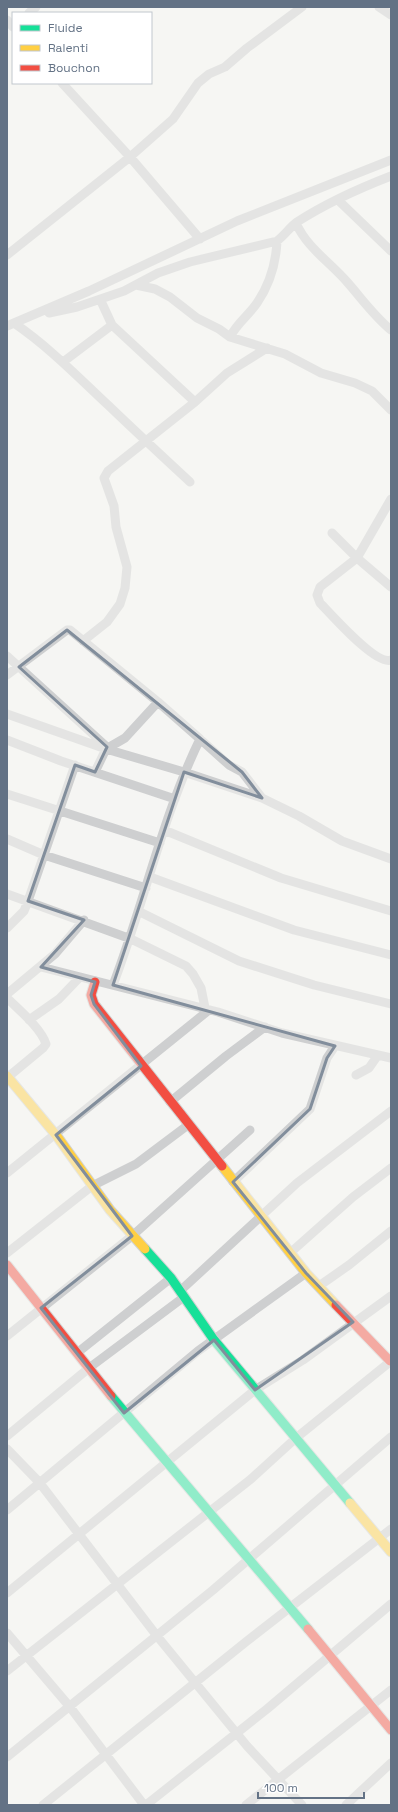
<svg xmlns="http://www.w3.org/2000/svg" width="398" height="1812" viewBox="0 0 398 1812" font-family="'Space Grotesk',sans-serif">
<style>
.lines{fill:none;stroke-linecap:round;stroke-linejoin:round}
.fast-casing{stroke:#d1d3d3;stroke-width:11}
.slow-casing{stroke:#d1d3d3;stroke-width:11}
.jam-casing{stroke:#d1d3d3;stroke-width:11}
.street{stroke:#cecfd0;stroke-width:9}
.fast{stroke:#16e098;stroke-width:9}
.slow{stroke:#ffcf43;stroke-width:9}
.jam{stroke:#f24e42;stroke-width:9}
.marked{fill:none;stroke:#828e9c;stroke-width:3;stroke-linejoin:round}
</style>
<rect width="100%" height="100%" fill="#f5f5f3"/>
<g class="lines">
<defs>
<path id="fast" d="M 145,1249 L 171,1278 L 214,1340 L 350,1503
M 111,1396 L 308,1629"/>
<path id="slow" d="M 7,1076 L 56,1135 L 110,1210 L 145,1249
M 222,1166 L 306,1273 L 336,1305
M 350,1503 L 391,1552"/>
<path id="jam" d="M 95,982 L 91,995 L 94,1004 L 222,1166
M 7,1265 L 111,1396
M 336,1305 L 390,1361
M 308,1629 L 391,1730"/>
</defs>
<!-- fast casing -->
<use href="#fast" class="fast-casing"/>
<!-- slow casing -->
<use href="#slow" class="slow-casing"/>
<!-- jam casing -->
<use href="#jam" class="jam-casing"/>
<!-- street -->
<path class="street" d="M 379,7 L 391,15
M 29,13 L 36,7
M 7,20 L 13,27
M 62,83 L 130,157 L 200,239
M 338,200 L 391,251
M 296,223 C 307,248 330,262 348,283 C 362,299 374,316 391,330
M 7,255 L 130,157 L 173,119 L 198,83 L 209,74 L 225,67 L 247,48 L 302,7
M 136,285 L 155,289 L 170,297 L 197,318 L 219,329 L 230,337 L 285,354 L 321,373 L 355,383 L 372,391 L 391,410
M 100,299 L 112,325 L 195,402
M 49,313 L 77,307 L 124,291 L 158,273 L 190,262 L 277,241 C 285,235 290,227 297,222 C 325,204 360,188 391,176
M 14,323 C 49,347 77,376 108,405 C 135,431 162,456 190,482
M 7,326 L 89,291 L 237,221 L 391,160
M 230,337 C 237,323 249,315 257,303 C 270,284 276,263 277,241
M 63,362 L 112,325
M 391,499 L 357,558 L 320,587 L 317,595 L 320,603 C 331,614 376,666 391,660
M 332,533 L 357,558 L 391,587
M 83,641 L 107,622 L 120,604 L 125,588 L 127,567 L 116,527 L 114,506 L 104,478 L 108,471 L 195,402 L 227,373 L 267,348
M 7,656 L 107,747
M 7,675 L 67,630 L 70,630 L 158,702 L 200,739
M 7,714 L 106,749 L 184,772 L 262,798 L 299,816 L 342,841 L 391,859
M 7,740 L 61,761 L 175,799
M 95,772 L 106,749 L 125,738 L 158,702
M 7,794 L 160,843
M 164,830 L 281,878 L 391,911
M 7,839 L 44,855 L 146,888
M 150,877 L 294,930 L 391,955
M 7,894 L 131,939 L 186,966 L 193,974 L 201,988 L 205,1008
M 140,912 L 239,961 L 314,985 L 391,1004
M 7,928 L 24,911 L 28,901 L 75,765
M 41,967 L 218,1012 L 282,1033 L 391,1058
M 113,985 C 144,904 162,817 200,739 L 229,765 L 242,772 L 262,798
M 7,994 L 55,954 L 84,920
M 7,998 C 18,1009 41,1028 46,1044 L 43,1048 L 8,1077
M 29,1020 L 59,999 L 80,977
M 356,1075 L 369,1068 L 378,1055
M 170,1102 L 226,1056 L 265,1027
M 7,1173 L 209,1010
M 233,1182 L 310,1109 L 327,1058 L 335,1046
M 7,1253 L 92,1186 L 136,1164 L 188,1125
M 290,1253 L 353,1197 L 391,1168
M 319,1286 L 349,1265 L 391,1231
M 180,1291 L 297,1183 L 391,1111
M 7,1336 L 132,1236 L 250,1130
M 77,1353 L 171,1278
M 7,1436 L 89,1368 L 184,1297
M 7,1449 L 39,1482 L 157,1636 L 247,1746 L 302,1805
M 7,1510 L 198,1351 L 306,1273
M 7,1593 L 255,1390 L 303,1360 L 391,1296
M 7,1633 L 70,1707 L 144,1805
M 7,1671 L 251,1479 L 296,1438 L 391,1361
M 7,1757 L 213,1590 L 391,1437
M 43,1805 L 247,1641 L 391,1529
M 146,1805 L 267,1709 L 391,1604
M 246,1805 L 391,1690
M 346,1805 L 391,1763"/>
<!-- fast -->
<use href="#fast" class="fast"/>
<!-- slow -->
<use href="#slow" class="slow"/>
<!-- jam -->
<use href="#jam" class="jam"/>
</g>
<!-- marked area -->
<path d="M0 0H398V1812H0ZM 67,630 L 242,772 L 262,798 L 184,772 L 113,985 L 335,1046 L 327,1058 L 310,1109 L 233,1182 L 306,1273 L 353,1322 L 255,1390 L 214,1340 L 124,1413 L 41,1308 L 132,1236 L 56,1135 L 141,1066 L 94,1004 L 91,995 L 95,982 L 41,967 L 84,920 L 28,901 L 75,765 L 95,772 L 107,747 L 19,667 Z" fill="#f5f5f3" fill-opacity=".55" fill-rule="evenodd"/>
<path class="marked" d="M 67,630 L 242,772 L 262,798 L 184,772 L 113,985 L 335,1046 L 327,1058 L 310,1109 L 233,1182 L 306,1273 L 353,1322 L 255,1390 L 214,1340 L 124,1413 L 41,1308 L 132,1236 L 56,1135 L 141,1066 L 94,1004 L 91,995 L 95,982 L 41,967 L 84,920 L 28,901 L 75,765 L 95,772 L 107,747 L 19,667 Z"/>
<!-- border -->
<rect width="398" height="1812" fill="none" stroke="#637285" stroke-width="16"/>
<!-- legend -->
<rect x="12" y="12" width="140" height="72" fill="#ffffff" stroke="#c1c7ce"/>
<rect x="20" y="25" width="20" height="6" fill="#16e098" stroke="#c1c7ce"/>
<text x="48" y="32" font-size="12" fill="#637285">Fluide</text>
<rect x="20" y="45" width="20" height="6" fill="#ffcf43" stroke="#c1c7ce"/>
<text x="48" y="52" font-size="12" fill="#637285">Ralenti</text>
<rect x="20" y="65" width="20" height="6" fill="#f24e42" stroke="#c1c7ce"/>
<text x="48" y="72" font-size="12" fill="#637285">Bouchon</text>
<!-- scale -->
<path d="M258 1792v6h106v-6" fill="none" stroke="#637285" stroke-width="2"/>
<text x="264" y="1792" font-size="12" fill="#637285" stroke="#ffffff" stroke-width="3" paint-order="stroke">100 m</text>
</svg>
